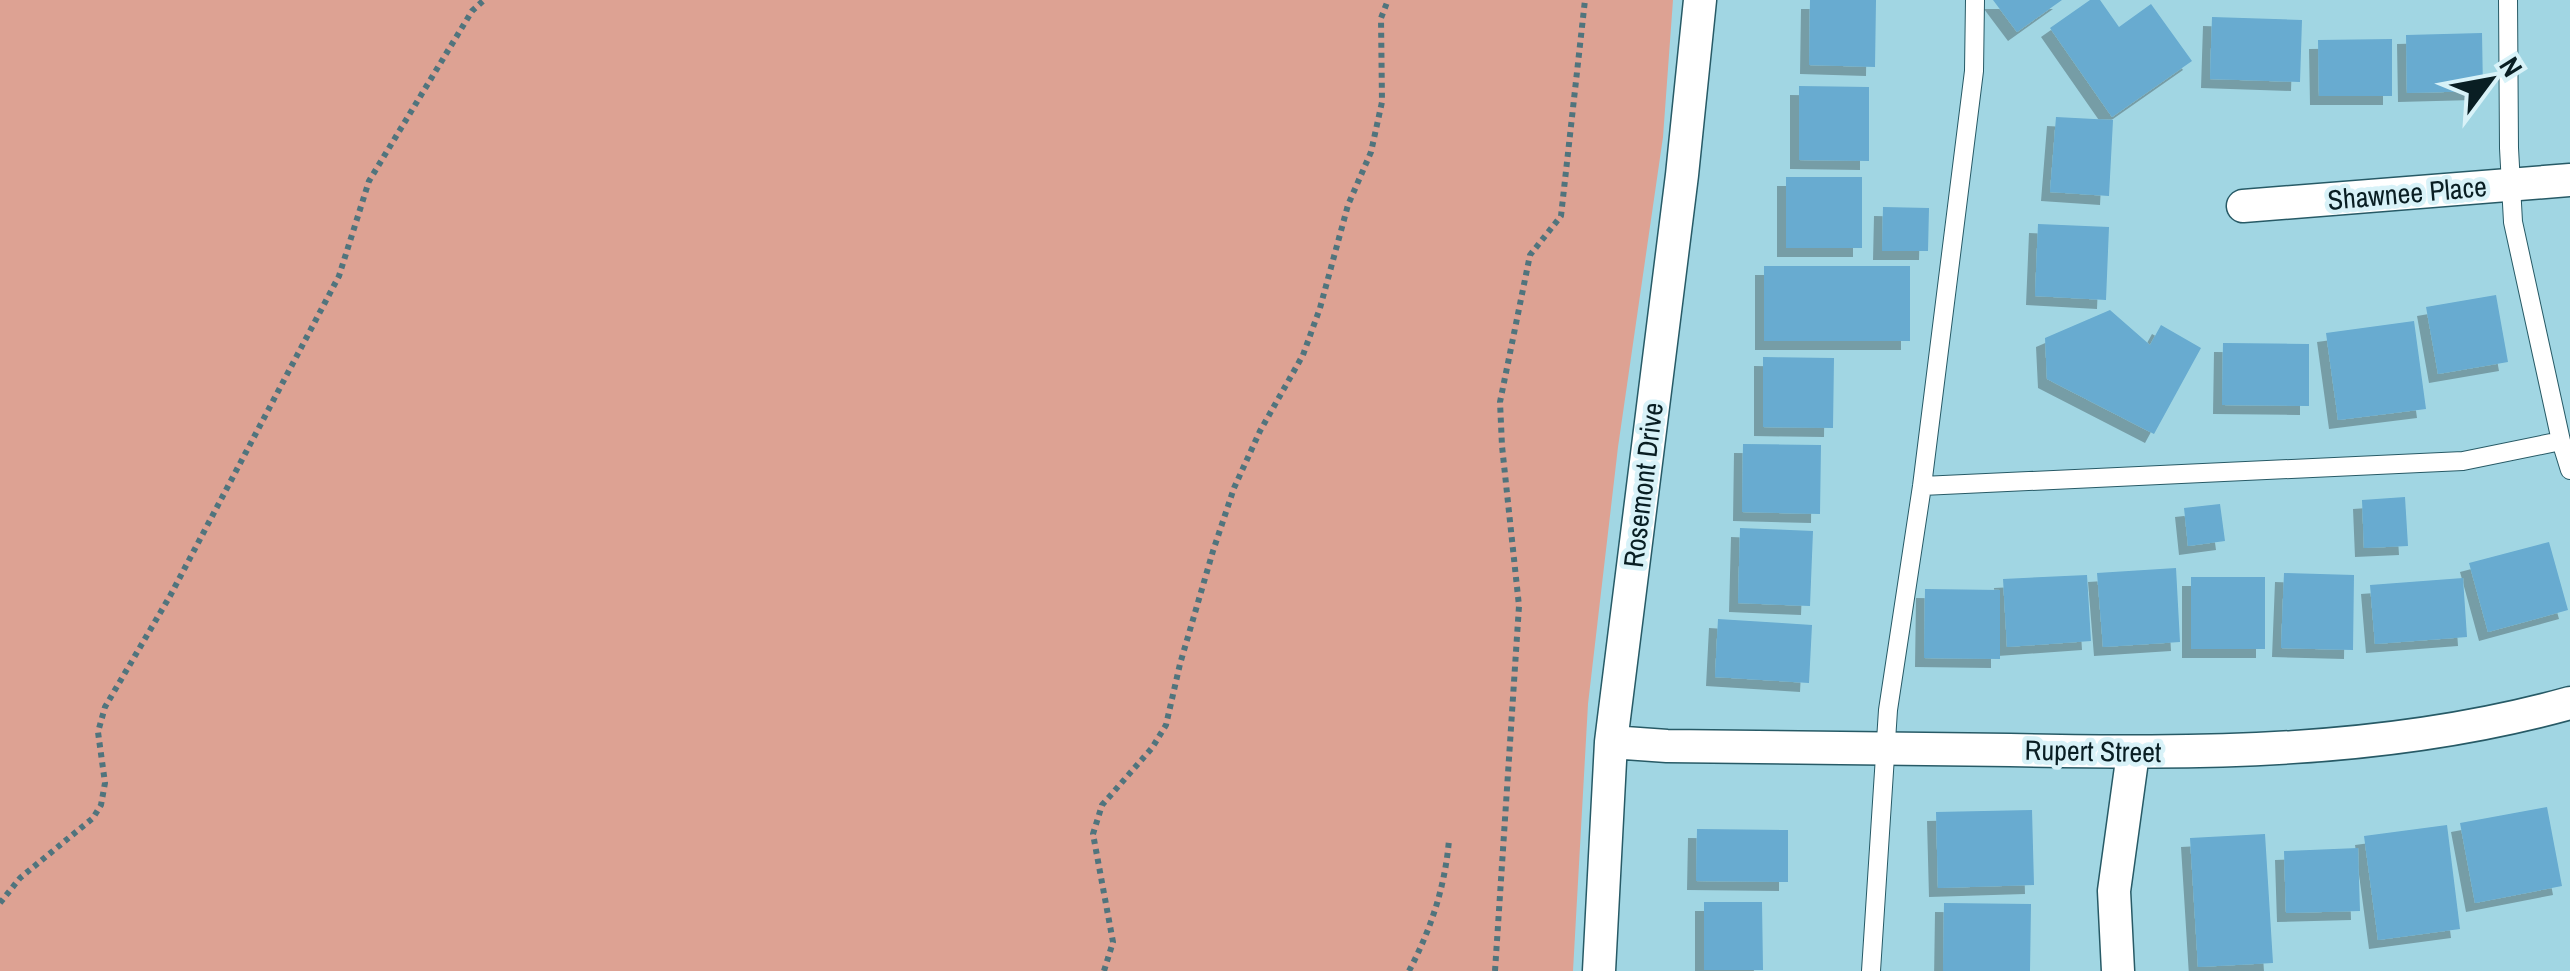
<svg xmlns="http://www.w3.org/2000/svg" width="2570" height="971" viewBox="0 0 2570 971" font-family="'Archivo Narrow',sans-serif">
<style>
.green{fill:#dda293}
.building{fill:#67abd0;filter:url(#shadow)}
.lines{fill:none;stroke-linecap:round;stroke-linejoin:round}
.lane-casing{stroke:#275a66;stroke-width:20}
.street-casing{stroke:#275a66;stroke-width:35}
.path{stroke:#50747d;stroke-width:6;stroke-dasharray:5 5;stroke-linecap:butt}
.lane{stroke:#fff;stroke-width:18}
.street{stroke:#fff;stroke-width:32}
.labels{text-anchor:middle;stroke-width:9;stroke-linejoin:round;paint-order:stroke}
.street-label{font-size:28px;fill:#091e23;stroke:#d8f2f8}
</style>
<defs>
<filter id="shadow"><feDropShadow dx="-9" dy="9" stdDeviation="0" flood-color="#0004"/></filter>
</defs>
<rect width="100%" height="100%" fill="#a1d6e3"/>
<!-- green -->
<path class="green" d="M 0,0 L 1673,0 L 1663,137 L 1618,447 L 1588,704 L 1573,971 L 0,971 Z"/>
<!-- building -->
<path class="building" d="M 1810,0 L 1876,0 L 1875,67 L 1809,65 Z
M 1993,0 L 2062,0 L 2017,32 Z
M 2090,0 L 2100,0 L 2119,27 L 2151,4 L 2192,61 L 2112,117 L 2050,28 Z
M 2212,17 L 2302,20 L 2300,82 L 2210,79 Z
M 2482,33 L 2483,91 L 2407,93 L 2406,35 Z
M 2392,39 L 2392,96 L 2319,96 L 2318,40 Z
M 1799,86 L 1869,87 L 1869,161 L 1799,160 Z
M 2056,117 L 2113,120 L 2109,196 L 2050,192 Z
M 1786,177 L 1862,177 L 1862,248 L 1786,248 Z
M 1883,207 L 1929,208 L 1928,251 L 1882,251 Z
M 2038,224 L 2109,227 L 2106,300 L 2035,296 Z
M 1764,266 L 1910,266 L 1910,341 L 1764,341 Z
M 2496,295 L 2508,362 L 2438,374 L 2426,307 Z
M 2110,310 L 2150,345 L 2161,325 L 2201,348 L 2154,434 L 2047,379 L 2045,338 Z
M 2414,321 L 2426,409 L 2338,420 L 2326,333 Z
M 2223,343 L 2309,344 L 2309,406 L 2222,405 Z
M 1763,357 L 1834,358 L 1833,428 L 1763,427 Z
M 1743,444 L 1821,445 L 1820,514 L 1742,512 Z
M 2405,497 L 2408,546 L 2364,548 L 2362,500 Z
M 2220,504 L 2225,541 L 2188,546 L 2184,508 Z
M 1740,528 L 1813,531 L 1810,606 L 1738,603 Z
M 2549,542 L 2568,610 L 2488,632 L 2469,563 Z
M 2176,568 L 2180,642 L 2103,647 L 2097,573 Z
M 2284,573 L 2354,575 L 2353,650 L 2281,648 Z
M 2087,575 L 2091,641 L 2007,647 L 2003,579 Z
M 2191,577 L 2265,577 L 2265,649 L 2191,649 Z
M 2463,578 L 2467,637 L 2375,644 L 2370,585 Z
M 1925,589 L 2000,590 L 2000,659 L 1924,658 Z
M 1718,619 L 1812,625 L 1809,683 L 1715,677 Z
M 2547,807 L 2562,886 L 2475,903 L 2460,823 Z
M 2032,810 L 2034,885 L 1938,888 L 1936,812 Z
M 2447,825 L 2460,929 L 2378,940 L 2364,836 Z
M 1697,829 L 1788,830 L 1788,882 L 1696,881 Z
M 2265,834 L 2273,963 L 2198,967 L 2190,838 Z
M 2358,848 L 2360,911 L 2286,913 L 2284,851 Z
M 1704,902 L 1762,902 L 1763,970 L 1704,970 Z
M 1944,903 L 2031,904 L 2030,971 L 1943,971 Z"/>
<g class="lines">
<defs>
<path id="lane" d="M 2508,0 L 2509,148 L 2513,222 L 2561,441 L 2570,470
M 1922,486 L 2463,461 L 2561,441
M 1871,971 L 1888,710 L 1922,486 L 1974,71 L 1975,0"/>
<path id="street" d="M 2243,206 L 2570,180
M 1611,742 L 1667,746 C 1782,747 1896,749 2010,750 C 2199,754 2387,754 2570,703
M 1599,971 L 1611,742 L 1682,175 L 1700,0
M 2118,971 L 2114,891 L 2133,753"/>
</defs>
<!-- lane casing -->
<use href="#lane" class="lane-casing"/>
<!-- street casing -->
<use href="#street" class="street-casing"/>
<!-- path -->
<path class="path" d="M 0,903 L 20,878 L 93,818 L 101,805 L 105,783 L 98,732 L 105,707 L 170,596 L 339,276 L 369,181 L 472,11 L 484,0
M 1104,971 L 1113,942 L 1093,834 L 1102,805 L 1152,748 L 1166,725 L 1180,664 L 1213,551 L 1234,488 L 1260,431 L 1303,355 L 1320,308 L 1348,205 L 1371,152 L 1382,102 L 1381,18 L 1388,0
M 1409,971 C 1431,929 1445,887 1449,840
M 1495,971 L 1519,606 L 1502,446 L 1500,402 L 1530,255 L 1561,216 L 1585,0"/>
<!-- lane -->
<use href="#lane" class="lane"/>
<!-- street -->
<use href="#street" class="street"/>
</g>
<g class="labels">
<!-- street labels -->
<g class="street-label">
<text transform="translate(2407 193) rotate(-5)" y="10">Shawnee Place</text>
<text transform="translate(1643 485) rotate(-83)" y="10">Rosemont Drive</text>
<text transform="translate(2093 751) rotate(1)" y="10">Rupert Street</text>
</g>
</g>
<!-- north arrow -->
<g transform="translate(2490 80) rotate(58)" stroke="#d8f2f8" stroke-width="8" paint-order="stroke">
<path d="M0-8L18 38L0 25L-18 38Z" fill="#091e23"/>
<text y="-15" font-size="28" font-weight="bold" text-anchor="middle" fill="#091e23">N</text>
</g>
</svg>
